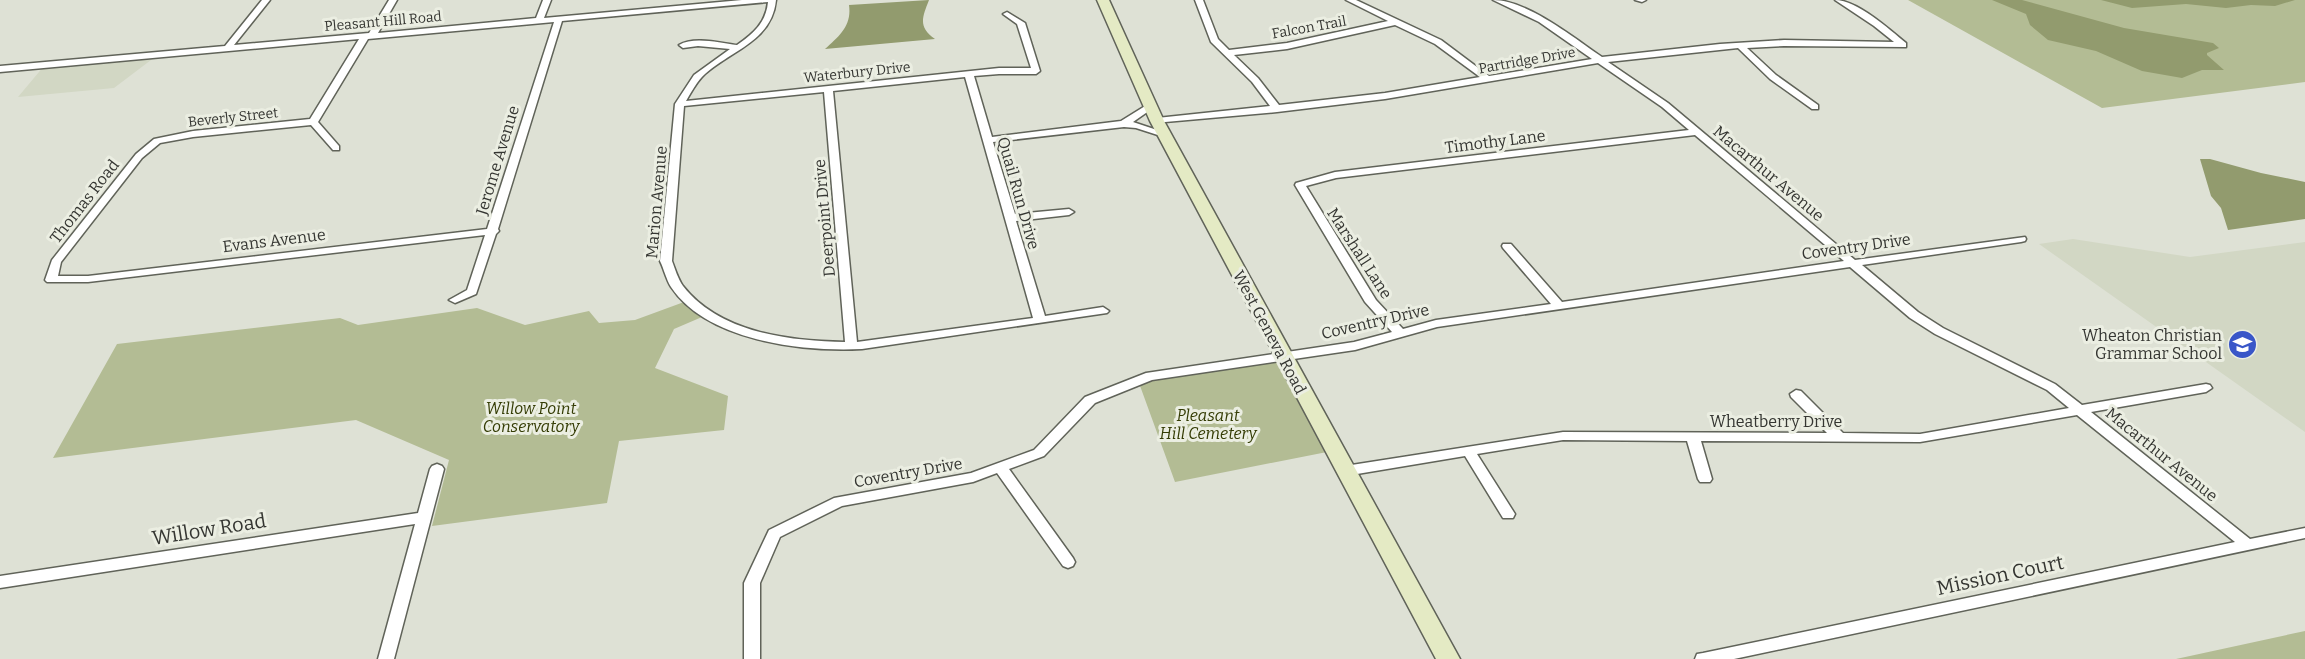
<svg xmlns="http://www.w3.org/2000/svg" width="2305" height="659" viewBox="0 0 2305 659" font-family="Bitter,serif">
<style>
.built{fill:#d2d7c4}
.green{fill:#b3bc94}
.water{fill:#929b6e}
.lines{fill:none;stroke-linecap:round;stroke-linejoin:round}
.street-casing{stroke:#606359;stroke-width:3}
.secondary-casing{stroke:#606359;stroke-width:3}
.street{fill:#fff;fill-rule:evenodd}
.secondary{fill:#e4eac4;fill-rule:evenodd}
.labels{text-anchor:middle;stroke-width:6;stroke-linejoin:round;paint-order:stroke}
.far-street-label{font-size:14px;fill:#353632;stroke:#ebeee2}
.street-label{font-size:16px;fill:#353632;stroke:#ebeee2}
.poi-label{font-size:16px;fill:#353632;stroke:#ebeee2;text-anchor:end}
.park-label{font-size:16px;font-style:italic;fill:#343c04;stroke:#ebeee2}
.near-street-label{font-size:20px;fill:#353632;stroke:#ebeee2}
</style>
<rect width="100%" height="100%" fill="#dee1d5"/>
<!-- built -->
<path class="built" d="M 155,57 L 114,88 L 18,97 L 44,66 Z
M 2073,239 L 2190,257 L 2305,242 L 2305,432 L 2039,244 Z"/>
<!-- green -->
<path class="green" d="M 1908,0 L 2305,0 L 2305,82 L 2102,108 Z
M 684,302 L 702,317 L 674,329 L 655,368 L 728,396 L 724,430 L 619,441 L 607,503 L 432,526 L 449,460 L 356,420 L 53,458 L 117,344 L 340,318 L 358,325 L 477,308 L 525,325 L 589,311 L 599,323 L 635,320 Z
M 1278,361 L 1327,452 L 1175,482 L 1139,383 Z
M 2305,631 L 2305,659 L 2176,659 Z"/>
<!-- water -->
<path class="water" d="M 929,0 C 922,18 918,27 935,39 L 825,49 C 839,36 852,26 849,5 Z
M 1992,0 L 2022,0 L 2124,28 L 2213,43 L 2219,48 L 2207,53 L 2207,55 L 2224,70 L 2202,70 L 2182,78 L 2142,71 L 2096,51 L 2048,40 L 2030,25 L 2026,14 Z
M 2101,0 L 2295,0 L 2275,6 L 2251,5 L 2226,8 L 2186,4 L 2132,8 Z
M 2200,159 L 2210,159 L 2261,173 L 2305,182 L 2305,219 L 2228,230 L 2221,208 L 2211,196 Z"/>
<g class="lines">
<defs>
<path id="street" d="M 262,0 L 270,0 L 234,45 L 369,33 L 389,0 L 397,0 L 378,33 L 536,18 L 543,0 L 551,0 L 544,18 L 742,0 L 776,0 C 772,41 732,50 705,74 C 697,81 692,91 686,101 L 999,68 L 1031,68 L 1017,24 L 1003,14 L 1007,12 L 1025,23 L 1040,71 L 1036,74 L 999,74 L 974,76 L 992,137 L 1121,121 L 1150,103 L 1153,104 L 1153,108 L 1133,122 L 1169,134 L 1164,137 L 1136,128 L 1124,127 L 993,142 L 1015,214 L 1069,209 L 1074,212 L 1069,215 L 1016,221 L 1045,316 L 1103,307 L 1109,311 L 1107,313 L 862,349 C 802,352 707,341 671,287 C 666,279 664,269 660,261 L 675,104 L 694,75 L 730,49 L 698,46 L 683,48 L 679,45 C 694,36 720,43 737,45 C 753,34 766,23 768,2 L 562,21 L 498,229 L 499,231 L 496,234 L 476,294 L 455,303 L 449,300 L 467,290 L 485,235 L 88,282 L 47,282 L 45,280 L 52,260 L 136,154 L 154,139 L 193,131 L 310,119 L 359,39 L 0,72 L 0,66 L 225,46 ZM 554,22 L 487,229 L 88,276 L 58,276 L 61,262 L 142,158 L 160,143 L 193,137 L 311,125 L 333,150 L 339,150 L 339,146 L 318,122 L 368,39 ZM 965,77 L 1033,318 L 857,342 L 833,91 ZM 824,92 L 845,342 C 789,341 720,333 683,286 C 678,279 675,269 672,261 L 684,106 Z
M 1195,0 L 1203,0 L 1218,39 L 1229,50 L 1287,43 L 1388,21 L 1346,0 L 1356,0 L 1441,40 L 1489,76 L 1592,59 L 1539,22 L 1493,0 C 1527,0 1574,38 1602,57 L 1720,44 L 1784,40 L 1894,42 L 1874,26 L 1835,0 C 1857,0 1889,29 1906,43 L 1906,47 L 1784,46 L 1747,48 L 1776,75 L 1818,105 L 1818,109 L 1812,109 L 1770,79 L 1738,48 L 1608,62 L 1668,103 L 1855,260 L 2025,237 L 2026,239 L 2025,241 L 2021,242 L 1862,265 L 1918,312 L 1943,328 L 2055,384 L 2082,405 L 2206,384 L 2210,385 L 2212,388 L 2206,392 L 2091,412 L 2250,539 L 2305,528 L 2305,538 L 1734,659 L 1695,659 L 1697,654 L 1703,653 L 2235,542 L 2077,415 L 1920,442 L 1701,441 L 1712,479 L 1710,482 L 1700,482 L 1698,479 L 1687,441 L 1563,440 L 1477,454 L 1515,514 L 1513,518 L 1503,518 L 1465,456 L 1345,476 L 1340,474 L 1338,471 L 1340,468 L 1345,466 L 1563,432 L 1827,433 L 1791,397 L 1790,394 L 1796,390 L 1801,391 L 1843,433 L 1920,434 L 2069,408 L 2047,390 L 1935,334 L 1910,318 L 1850,267 L 1437,327 L 1355,350 L 1152,380 L 1095,403 L 1044,456 L 1009,469 L 1073,558 L 1075,562 L 1073,566 L 1068,568 L 1063,566 L 997,473 L 973,482 L 842,506 L 780,537 L 760,583 L 760,659 L 744,659 L 744,583 L 769,530 L 834,498 L 971,473 L 1034,450 L 1085,397 L 1146,373 L 1354,342 L 1392,332 L 1365,302 L 1295,185 L 1296,183 L 1335,172 L 1689,130 L 1662,107 L 1598,63 L 1385,99 L 1277,112 L 1154,123 L 1154,119 L 1157,118 L 1270,106 L 1252,82 L 1211,42 ZM 1395,25 L 1435,44 L 1480,77 L 1385,93 L 1279,105 L 1258,78 L 1234,55 L 1287,49 ZM 1695,135 L 1844,261 L 1562,302 L 1511,244 L 1503,244 L 1502,246 L 1503,248 L 1551,304 L 1436,320 L 1403,329 L 1376,300 L 1306,186 L 1336,178 Z
M 1635,0 L 1646,0 L 1642,2 Z
M 437,464 L 442,466 L 444,469 L 394,659 L 378,659 L 415,524 L 0,588 L 0,576 L 418,513 L 430,469 L 432,466 Z"/>
<path id="secondary" d="M 1097,0 L 1109,0 L 1164,121 L 1460,659 L 1436,659 L 1150,121 Z"/>
</defs>
<!-- street casing -->
<use href="#street" class="street-casing"/>
<!-- secondary casing -->
<use href="#secondary" class="secondary-casing"/>
<!-- street -->
<use href="#street" class="street"/>
<!-- secondary -->
<use href="#secondary" class="secondary"/>
</g>
<!-- icons -->
<defs>
<symbol id="school-disc" viewBox="-11 -11 22 22"><circle r="9.5" fill="#3956c8" stroke="#ebeee2"/><path d="M0-5L7-2L0 1L-7-2ZM-4 1L0 2.5L4 1V4Q0 6-4 4Z" fill="#fff"/></symbol>
</defs>
<g fill-rule="evenodd">
<use href="#school-disc" x="2226" y="328" width="33" height="33"/>
</g>
<g class="labels">
<!-- far-street labels -->
<g class="far-street-label">
<text transform="translate(383 21) rotate(-5)" y="5">Pleasant Hill Road</text>
<text transform="translate(1309 27) rotate(-10)" y="5">Falcon Trail</text>
<text transform="translate(1527 60) rotate(-10)" y="5">Partridge Drive</text>
<text transform="translate(857 72) rotate(-6)" y="5">Waterbury Drive</text>
<text transform="translate(233 117) rotate(-6)" y="5">Beverly Street</text>
</g>
<!-- street labels -->
<g class="street-label">
<text transform="translate(1495 141) rotate(-7)" y="6">Timothy Lane</text>
<text transform="translate(497 160) rotate(-73)" y="6">Jerome Avenue</text>
<text transform="translate(1769 173) rotate(40)" y="6">Macarthur Avenue</text>
<text transform="translate(1019 193) rotate(74)" y="6">Quail Run Drive</text>
<text transform="translate(84 201) rotate(-52)" y="6">Thomas Road</text>
<text transform="translate(656 202) rotate(-85)" y="6">Marion Avenue</text>
<text transform="translate(824 218) rotate(-95)" y="6">Deerpoint Drive</text>
<text transform="translate(274 240) rotate(-7)" y="6">Evans Avenue</text>
<text transform="translate(1856 246) rotate(-8)" y="6">Coventry Drive</text>
<text transform="translate(1360 253) rotate(57)" y="6">Marshall Lane</text>
<text transform="translate(1375 321) rotate(-13)" y="6">Coventry Drive</text>
<text transform="translate(1270 332) rotate(62)" y="6">West Geneva Road</text>
<text x="1776" y="427">Wheatberry Drive</text>
<text transform="translate(2162 454) rotate(39)" y="6">Macarthur Avenue</text>
<text transform="translate(908 472) rotate(-10)" y="6">Coventry Drive</text>
</g>
<!-- poi labels -->
<g class="poi-label">
<text x="2222" y="341">Wheaton Christian<tspan x="2222" dy="18">Grammar School</tspan></text>
</g>
<!-- park labels -->
<g class="park-label">
<text x="531" y="414">Willow Point<tspan x="531" dy="18">Conservatory</tspan></text>
<text x="1208" y="421">Pleasant<tspan x="1208" dy="18">Hill Cemetery</tspan></text>
</g>
<!-- near-street labels -->
<g class="near-street-label">
<text transform="translate(209 529) rotate(-9)" y="7">Willow Road</text>
<text transform="translate(2000 575) rotate(-12)" y="7">Mission Court</text>
</g>
</g>
</svg>
